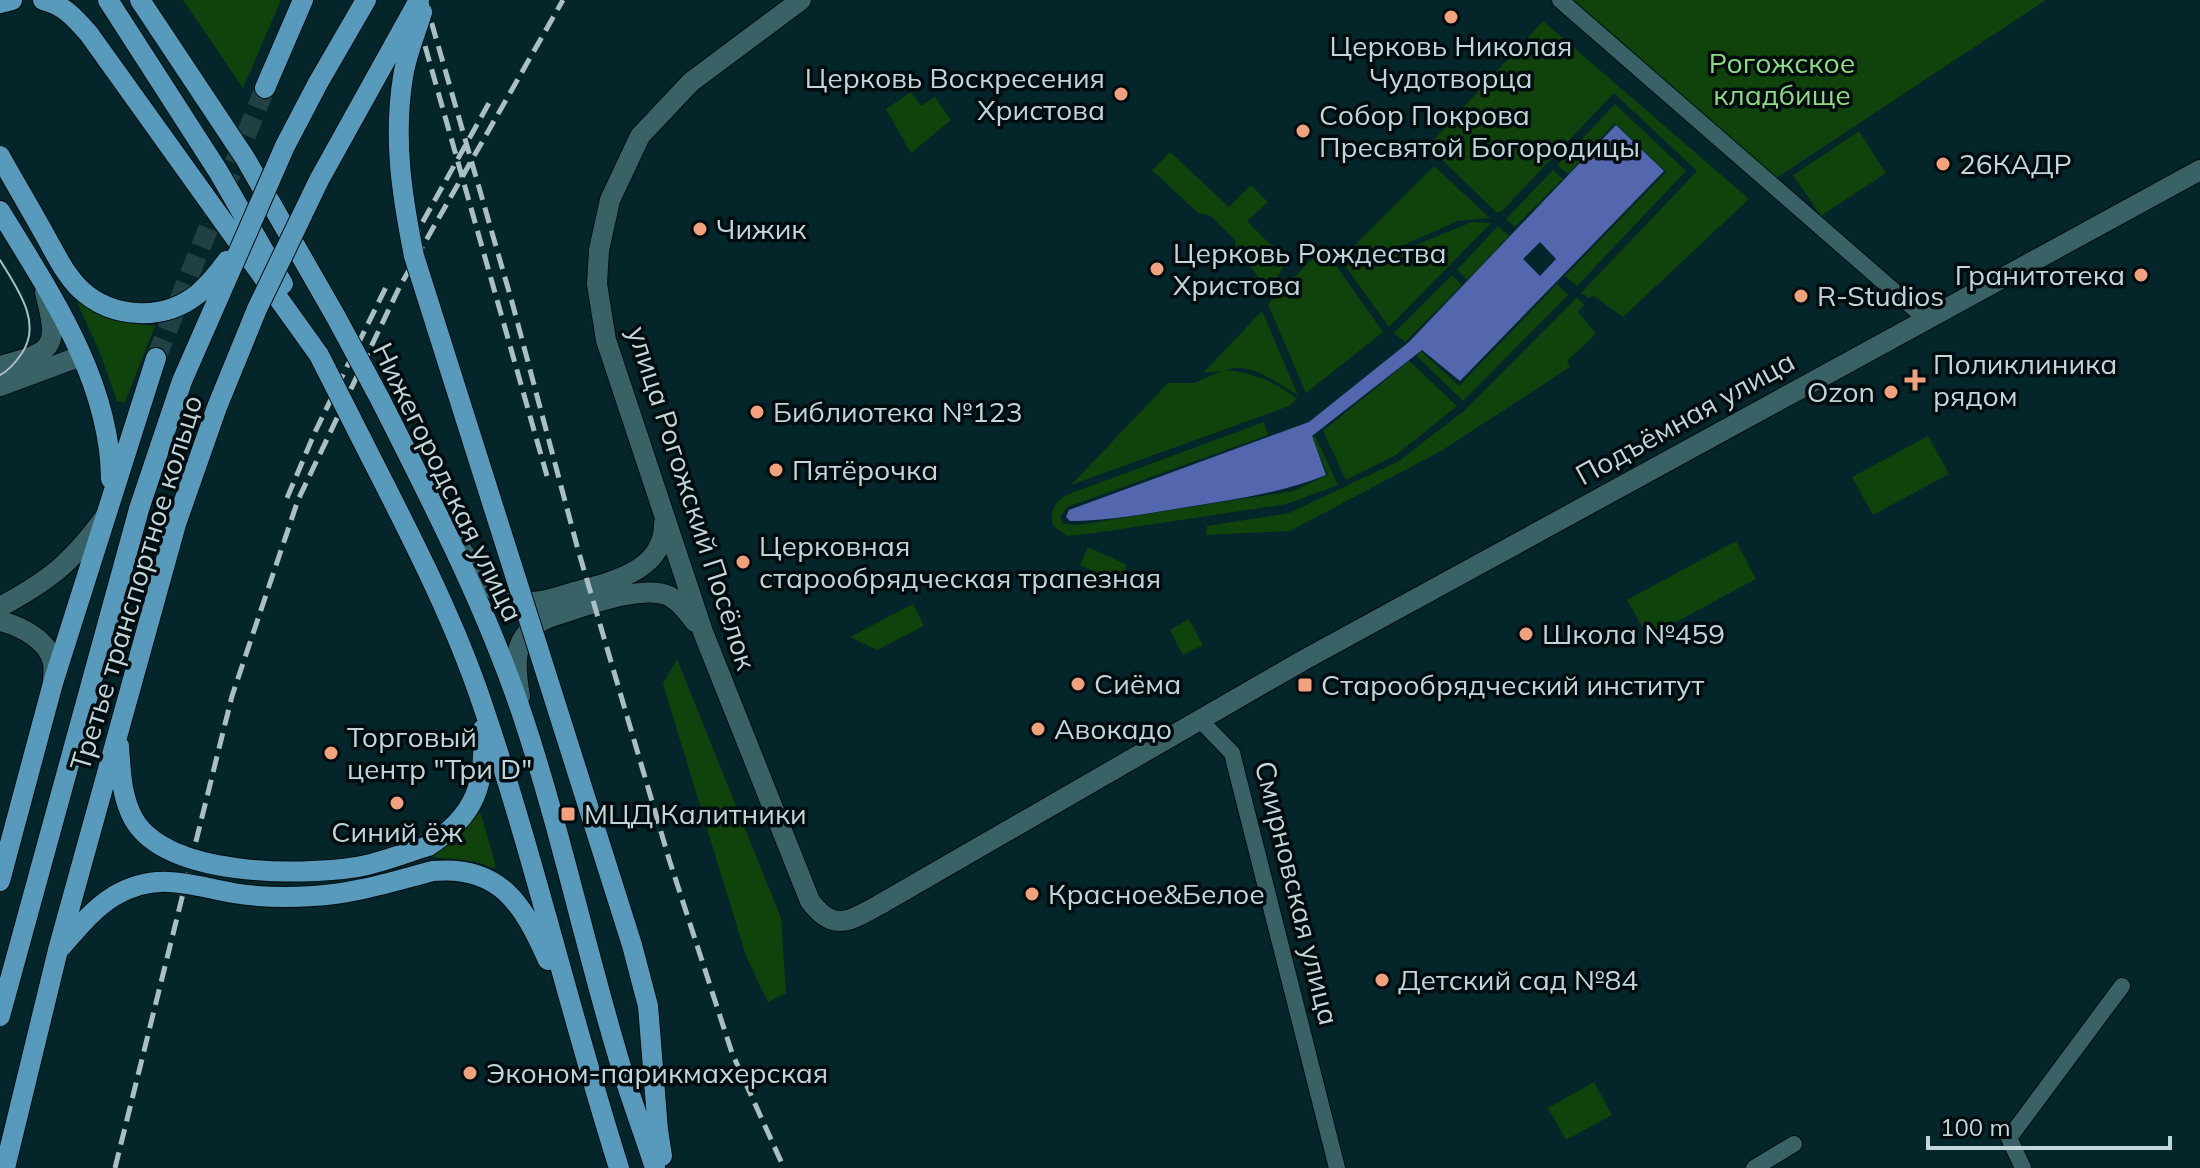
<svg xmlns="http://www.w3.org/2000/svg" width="2200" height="1168" viewBox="0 0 2200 1168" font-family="Mulish,sans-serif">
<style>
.green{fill:#0f430b}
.water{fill:#5467ae;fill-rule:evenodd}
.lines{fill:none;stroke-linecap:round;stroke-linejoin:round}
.primary-tunnel{stroke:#204043;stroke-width:20;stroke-dasharray:20 10;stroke-linecap:butt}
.minor-casing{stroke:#000d0f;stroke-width:18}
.tertiary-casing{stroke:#000d0f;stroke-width:22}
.primary-casing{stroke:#000d0f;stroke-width:22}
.minor{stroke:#396267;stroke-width:16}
.tertiary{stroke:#396267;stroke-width:20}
.primary{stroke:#579abc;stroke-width:20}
.tram{stroke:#a9bfc2;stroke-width:2}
.rail{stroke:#a9bfc2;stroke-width:5;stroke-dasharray:16 8;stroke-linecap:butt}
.primary-bridge-casing{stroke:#000d0f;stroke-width:22;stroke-linecap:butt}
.primary-bridge{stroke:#579abc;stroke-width:20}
.poi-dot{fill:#f1a17c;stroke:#000c0e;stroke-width:3}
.labels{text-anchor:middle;stroke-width:7;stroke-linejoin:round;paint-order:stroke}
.poi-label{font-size:28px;fill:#c1d6d9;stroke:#000c0e;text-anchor:start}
.park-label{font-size:28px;fill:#8bdb82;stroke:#000c0e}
.street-label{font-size:28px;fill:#c1d6d9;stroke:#000c0e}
</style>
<rect width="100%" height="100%" fill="#042529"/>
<!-- green -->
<path class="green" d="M 183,0 L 281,0 L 243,88 Z
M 1572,0 L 2046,0 L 1776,178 Z
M 1543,21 L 1749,199 L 1623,317 L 1594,296 L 1588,298 L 1581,293 L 1697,171 L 1614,93 L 1502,211 L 1497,213 L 1428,146 Z
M 911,92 L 921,106 L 935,97 L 951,120 L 911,153 L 886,109 Z
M 1615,104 L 1686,171 L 1577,286 L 1565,276 L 1666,172 L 1615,123 L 1568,174 L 1557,165 Z
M 1859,131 L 1886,173 L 1821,216 L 1793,175 Z
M 1170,152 L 1229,207 L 1251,185 L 1268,202 L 1247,221 L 1287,261 L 1270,289 L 1265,288 L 1254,271 L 1234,251 L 1236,241 L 1211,216 L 1198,213 L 1152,170 Z
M 1434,166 L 1490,218 L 1458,221 L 1392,250 L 1374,251 L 1352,248 Z
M 1553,170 L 1563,179 L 1515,227 L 1506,219 Z
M 1472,222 L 1491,223 L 1389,327 L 1341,260 L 1349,251 L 1383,255 L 1396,253 Z
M 1498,226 L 1509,236 L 1467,280 L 1457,270 Z
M 1321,250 L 1337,267 L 1383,332 L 1306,393 L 1268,304 Z
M 1452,275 L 1462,285 L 1405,342 L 1394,333 Z
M 1557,284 L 1568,295 L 1463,401 L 1417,356 L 1421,351 L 1459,386 Z
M 85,294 C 108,314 123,324 155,326 L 125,402 L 117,401 L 100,353 L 78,304 Z
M 1577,297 L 1584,305 L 1578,312 L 1596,334 L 1567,361 L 1570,367 L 1441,451 L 1290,531 L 1206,535 L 1207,526 L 1289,513 L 1399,461 L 1465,410 Z
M 1262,311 L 1298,395 C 1275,383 1253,361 1225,370 C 1254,373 1274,381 1297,399 L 1289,406 L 1071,485 L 1168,383 L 1194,383 L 1222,371 L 1203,373 Z
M 1409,361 L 1457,406 L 1396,455 L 1346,480 L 1323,431 Z
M 1264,422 L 1268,435 L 1067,507 L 1060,517 L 1063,524 L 1078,525 L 1293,491 L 1328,475 L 1312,437 L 1315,436 L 1338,485 L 1287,504 L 1095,533 L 1067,536 L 1053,526 C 1049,511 1055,501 1069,494 Z
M 1928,436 L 1949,474 L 1873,515 L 1852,477 Z
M 1736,541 L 1756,579 L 1648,637 L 1627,600 Z
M 1088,547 L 1127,565 L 1119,583 L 1080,565 Z
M 913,604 L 924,626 L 877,650 L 850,637 Z
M 1189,619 L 1203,645 L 1183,655 L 1170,630 Z
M 677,659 L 781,918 L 786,993 L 768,1002 L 746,956 L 663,684 Z
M 478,813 L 481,814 L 496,867 L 492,868 C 472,858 455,860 433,857 L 436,851 C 454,841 466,830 478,813 Z
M 1594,1082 L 1612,1115 L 1566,1140 L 1548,1108 Z"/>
<!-- water -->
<path class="water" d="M 1616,125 L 1664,171 L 1460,381 L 1422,350 L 1312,436 L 1326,475 C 1279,494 1231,500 1181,508 C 1145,514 1107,521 1070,521 L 1066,517 L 1069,510 L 1309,422 L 1409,342 ZM 1540,242 L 1556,259 L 1540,276 L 1523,259 Z"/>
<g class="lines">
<!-- primary-tunnel -->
<path class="primary-tunnel" d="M 156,358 L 265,88"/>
<defs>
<path id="minor" d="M 1560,0 L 1925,318
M 1200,720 L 1232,753 L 1337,1168
M 1754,1168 L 1794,1144
M 2023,1168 L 2009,1138 L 2122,986"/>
<path id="tertiary" d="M 801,0 L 691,82 L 640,136 L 610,200 L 599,250 L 597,284 L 606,340 L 703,632 L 810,901 C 834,933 849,921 879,905 L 1302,661 L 2200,170
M 0,366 C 53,352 60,349 45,293
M 0,386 L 81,356
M 457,543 C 471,563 488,593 513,600 C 534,606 554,598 574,592 C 611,582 665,571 664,523
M 0,607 C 50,580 71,563 105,517
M 0,621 C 20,626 49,640 53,663 C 54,669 53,677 53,683
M 520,696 C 514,662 512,634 548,618 C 578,609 641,583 669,596 C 681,602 688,613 695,622"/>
<path id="primary" d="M 43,0 C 64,5 75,18 89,34 L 319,355
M 108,0 L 218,171 L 283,284
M 140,0 L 245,158 L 336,317
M 0,3 L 12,0
M 318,83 L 366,0
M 265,88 L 303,0
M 0,211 C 50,293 110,380 111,479
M 380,399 C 433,504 487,608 524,720 C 560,829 584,942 617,1053 C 628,1092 643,1130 655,1168
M 361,438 C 405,525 451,611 482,703 C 534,856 570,1014 619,1168
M 428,846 C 476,816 486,783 483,729
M 433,871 C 501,865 523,905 548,960
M 0,881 L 53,683 L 156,358
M 632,945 L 648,1006 L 658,1130 L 662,1156
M 5,1168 L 58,950"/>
</defs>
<!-- minor casing -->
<use href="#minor" class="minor-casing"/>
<!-- tertiary casing -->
<use href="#tertiary" class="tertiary-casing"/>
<!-- primary casing -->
<use href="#primary" class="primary-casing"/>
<!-- minor -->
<use href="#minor" class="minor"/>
<!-- tertiary -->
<use href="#tertiary" class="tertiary"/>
<!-- primary -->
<use href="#primary" class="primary"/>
<!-- tram -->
<path class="tram" d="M 0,260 C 16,287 43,322 22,353 C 16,362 10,370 0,375"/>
<!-- rail -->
<path class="rail" d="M 412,0 L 547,476
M 425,0 L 512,302 L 577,546 L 669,859 L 732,1053 L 784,1168
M 411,243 L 489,103
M 287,498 L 315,432 L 387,285
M 115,1168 L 232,696 L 298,500 L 400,286 L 563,0"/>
<defs>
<path id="primary-bridge" d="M 422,12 C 416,33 406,55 403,77 C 393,139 402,196 414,256 L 632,945
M 0,156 C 15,183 31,210 46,237 C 56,255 65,274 80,289 C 112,319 164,322 199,293 C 209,284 219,272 227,261
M 336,317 L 380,399
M 319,355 L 361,438
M 119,746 C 121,772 121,795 133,818 C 165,877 300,876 357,867 C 381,863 405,853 428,846
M 61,947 C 77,929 93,909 114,896 C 157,871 189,885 233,893 C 258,897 288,898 313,896 C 354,894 394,881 433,871
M 58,950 L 176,524 L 217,407 L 257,309 L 319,180 L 419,0
M 0,1016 L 139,509 L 182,381 L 285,146 L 318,83"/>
</defs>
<!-- primary-bridge casing -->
<use href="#primary-bridge" class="primary-bridge-casing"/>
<!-- primary-bridge -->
<use href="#primary-bridge" class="primary-bridge"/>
</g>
<!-- markers -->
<g class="poi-dot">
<circle cx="1451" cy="17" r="8"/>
<circle cx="1121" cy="94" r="8"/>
<circle cx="1303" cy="131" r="8"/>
<circle cx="1943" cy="164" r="8"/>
<circle cx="700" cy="229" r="8"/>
<circle cx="1157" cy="269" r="8"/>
<circle cx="2141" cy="275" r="8"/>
<circle cx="1801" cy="296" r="8"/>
<path d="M1911 368h8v8h8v8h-8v8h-8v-8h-8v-8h8z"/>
<circle cx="1891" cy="392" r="8"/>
<circle cx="757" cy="412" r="8"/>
<circle cx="776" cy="470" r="8"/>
<circle cx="743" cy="562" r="8"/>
<circle cx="1526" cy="634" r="8"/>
<circle cx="1078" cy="684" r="8"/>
<rect x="1297" y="677" width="16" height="16" rx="4"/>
<circle cx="1038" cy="729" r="8"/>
<circle cx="331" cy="753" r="8"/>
<circle cx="397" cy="803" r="8"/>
<rect x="560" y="806" width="16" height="16" rx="4"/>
<circle cx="1032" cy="894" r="8"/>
<circle cx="1382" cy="980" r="8"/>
<circle cx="470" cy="1073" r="8"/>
</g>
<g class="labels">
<!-- poi labels -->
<g class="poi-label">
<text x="1451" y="56" text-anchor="middle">Церковь Николая<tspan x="1451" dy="32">Чудотворца</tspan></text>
<text x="1105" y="88" text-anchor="end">Церковь Воскресения<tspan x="1105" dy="32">Христова</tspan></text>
<text x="1319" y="125">Собор Покрова<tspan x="1319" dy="32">Пресвятой Богородицы</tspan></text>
<text x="1959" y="174">26КАДР</text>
<text x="716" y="239">Чижик</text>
<text x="1173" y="263">Церковь Рождества<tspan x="1173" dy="32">Христова</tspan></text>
<text x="2125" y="285" text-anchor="end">Гранитотека</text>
<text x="1817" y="306">R-Studios</text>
<text x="1933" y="374">Поликлиника<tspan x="1933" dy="32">рядом</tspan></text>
<text x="1875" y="402" text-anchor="end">Ozon</text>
<text x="773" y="422">Библиотека №123</text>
<text x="792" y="480">Пятёрочка</text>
<text x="759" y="556">Церковная<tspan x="759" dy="32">старообрядческая трапезная</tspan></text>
<text x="1542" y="644">Школа №459</text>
<text x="1094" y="694">Сиёма</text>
<text x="1321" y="695">Старообрядческий институт</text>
<text x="1054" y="739">Авокадо</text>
<text x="347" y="747">Торговый<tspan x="347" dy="32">центр "Три D"</tspan></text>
<text x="584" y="824">МЦД Калитники</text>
<text x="397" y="842" text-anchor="middle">Синий ёж</text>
<text x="1048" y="904">Красное&amp;Белое</text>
<text x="1398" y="990">Детский сад №84</text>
<text x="486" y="1083">Эконом-парикмахерская</text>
</g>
<!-- park labels -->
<g class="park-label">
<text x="1782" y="73">Рогожское<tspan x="1782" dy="32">кладбище</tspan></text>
</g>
<!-- street labels -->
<g class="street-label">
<text transform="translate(1685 418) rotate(-29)" y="10">Подъёмная улица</text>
<text transform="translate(448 482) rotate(64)" y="10">Нижегородская улица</text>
<text transform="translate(692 498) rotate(72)" y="10">улица Рогожский Посёлок</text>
<text transform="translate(136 583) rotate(-73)" y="10">Третье транспортное кольцо</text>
<text transform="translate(1297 893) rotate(76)" y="10">Смирновская улица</text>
</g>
</g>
<!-- scale -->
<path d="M1928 1136v12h242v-12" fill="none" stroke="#c1d6d9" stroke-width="4"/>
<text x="1940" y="1136" font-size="24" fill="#c1d6d9" stroke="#000c0e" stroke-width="6" paint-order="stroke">100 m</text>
</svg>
